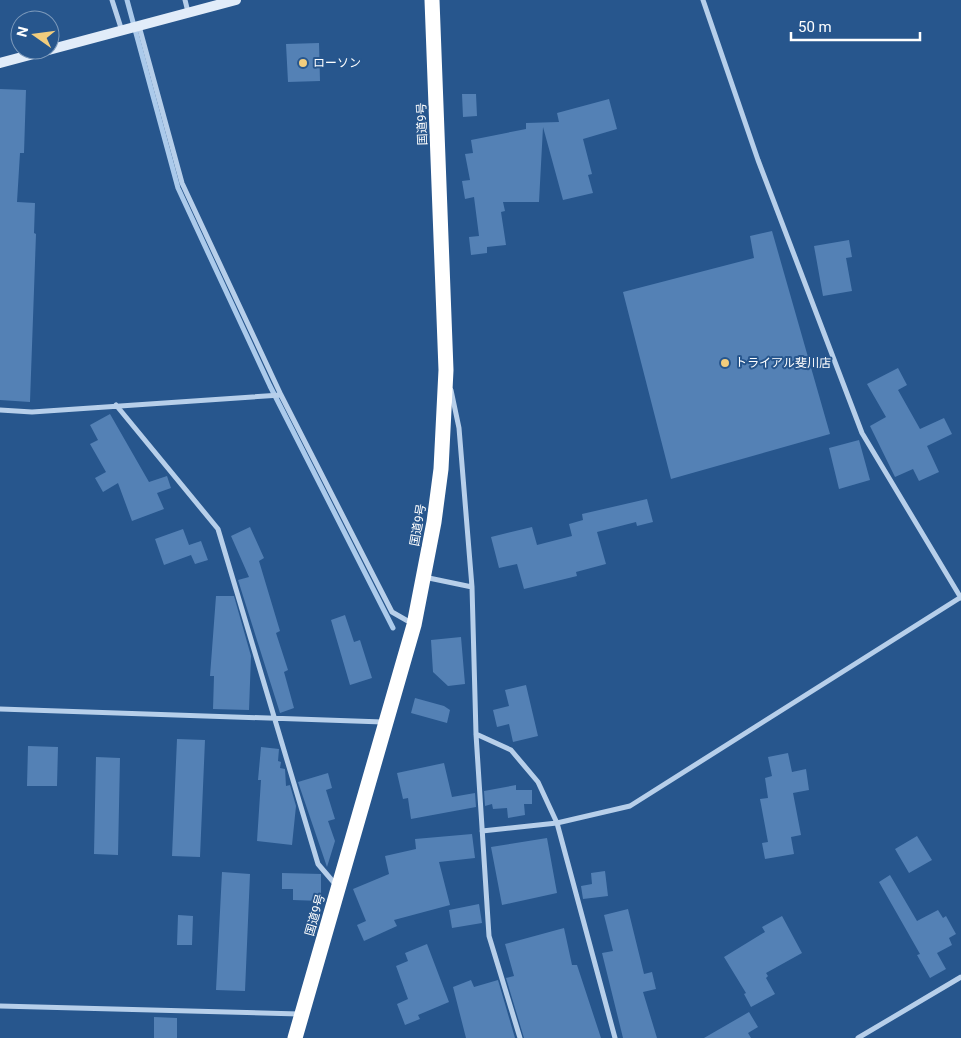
<svg xmlns="http://www.w3.org/2000/svg" width="961" height="1038" viewBox="0 0 961 1038" font-family="Roboto,'Noto Sans JP',sans-serif">
<style>
.lines{fill:none;stroke-linecap:round;stroke-linejoin:round}
.stream{stroke:#abcaeb;stroke-width:5}
.building{fill:#5481b5}
.street{stroke:#b7cfea;stroke-width:5}
.secondary{stroke:#e1ecf9;stroke-width:10}
.highway{stroke:#fff;stroke-width:15}
.poi-dot{fill:#f2cd7d;stroke:#27568d;stroke-width:2}
.labels{text-anchor:middle;stroke-width:4;stroke-linejoin:round;paint-order:stroke}
.poi-label{font-size:12px;fill:#fff;stroke:#27568d;text-anchor:start}
.street-label{font-size:12px;fill:#fff;stroke:#27568d}
</style>
<rect width="100%" height="100%" fill="#27568d"/>
<g class="lines">
<!-- stream -->
<path class="stream" d="M 127,0 L 178,188 L 270,386 L 393,628"/>
</g>
<!-- building -->
<path class="building" d="M 319,43 L 320,81 L 288,82 L 286,44 Z
M 0,89 L 26,90 L 24,153 L 20,153 L 17,202 L 35,203 L 34,233 L 36,234 L 30,402 L 0,400 Z
M 462,94 L 476,94 L 477,116 L 463,117 Z
M 609,99 L 617,129 L 583,139 L 592,174 L 588,175 L 593,193 L 563,200 L 543,127 L 539,202 L 503,202 L 505,211 L 501,212 L 506,245 L 487,247 L 487,253 L 471,255 L 469,237 L 479,236 L 474,197 L 465,199 L 462,181 L 470,180 L 465,154 L 473,153 L 471,140 L 526,129 L 526,123 L 559,122 L 557,113 Z
M 772,231 L 830,434 L 671,479 L 623,292 L 754,258 L 750,236 Z
M 849,240 L 852,257 L 846,258 L 852,291 L 823,296 L 814,246 Z
M 898,368 L 907,385 L 898,390 L 920,429 L 944,418 L 952,434 L 927,446 L 939,472 L 919,481 L 913,469 L 895,477 L 870,426 L 886,417 L 867,384 Z
M 110,414 L 149,482 L 167,476 L 171,488 L 157,493 L 164,509 L 132,521 L 118,483 L 103,492 L 95,478 L 106,472 L 90,444 L 98,440 L 90,425 Z
M 859,440 L 870,480 L 839,489 L 829,448 Z
M 647,499 L 653,522 L 637,526 L 636,522 L 597,532 L 606,564 L 576,572 L 577,576 L 524,589 L 517,564 L 499,568 L 491,537 L 532,527 L 537,545 L 572,536 L 569,524 L 583,520 L 582,514 Z
M 250,527 L 264,558 L 259,561 L 280,631 L 276,633 L 288,670 L 284,672 L 294,708 L 280,713 L 238,580 L 249,577 L 231,536 Z
M 183,529 L 189,545 L 201,541 L 208,560 L 195,564 L 191,555 L 164,565 L 155,539 Z
M 216,596 L 234,596 L 251,656 L 249,710 L 213,709 L 214,676 L 210,676 Z
M 345,615 L 354,642 L 360,640 L 372,678 L 350,685 L 331,620 Z
M 461,637 L 465,684 L 448,686 L 433,672 L 431,640 Z
M 526,685 L 538,736 L 513,742 L 509,724 L 497,727 L 493,710 L 509,706 L 505,690 Z
M 415,698 L 444,706 L 450,710 L 447,723 L 411,713 Z
M 177,739 L 205,740 L 200,857 L 172,856 Z
M 28,746 L 58,747 L 57,786 L 27,786 Z
M 261,747 L 279,749 L 278,761 L 281,762 L 280,768 L 285,769 L 286,786 L 290,785 L 296,806 L 292,845 L 257,841 L 261,780 L 258,780 Z
M 788,753 L 792,772 L 806,769 L 809,790 L 793,793 L 801,835 L 791,837 L 794,854 L 765,859 L 762,843 L 768,842 L 760,799 L 768,798 L 765,778 L 772,776 L 768,757 Z
M 96,757 L 120,758 L 118,855 L 94,854 Z
M 444,763 L 452,797 L 475,793 L 476,807 L 411,819 L 408,798 L 403,799 L 397,773 Z
M 328,773 L 332,788 L 326,790 L 335,819 L 328,821 L 335,841 L 327,867 L 298,782 Z
M 516,785 L 516,790 L 532,790 L 532,804 L 524,804 L 525,815 L 508,818 L 507,808 L 493,809 L 492,804 L 485,806 L 484,791 Z
M 472,834 L 475,858 L 439,862 L 450,905 L 394,920 L 397,926 L 364,941 L 357,925 L 366,921 L 353,889 L 389,874 L 385,856 L 416,849 L 415,839 Z
M 917,836 L 932,860 L 909,873 L 895,849 Z
M 547,838 L 557,893 L 502,905 L 491,847 Z
M 605,871 L 608,896 L 583,899 L 581,886 L 592,884 L 591,873 Z
M 222,872 L 250,874 L 245,991 L 216,990 Z
M 282,873 L 321,874 L 321,901 L 293,900 L 293,889 L 282,889 Z
M 890,875 L 917,921 L 938,910 L 943,918 L 946,916 L 956,934 L 949,938 L 952,945 L 937,953 L 946,969 L 930,978 L 917,955 L 920,954 L 879,882 Z
M 479,904 L 482,923 L 452,928 L 449,910 Z
M 628,909 L 644,974 L 652,972 L 656,989 L 643,992 L 657,1038 L 623,1038 L 602,953 L 613,951 L 604,915 Z
M 178,915 L 193,916 L 192,945 L 177,945 Z
M 782,916 L 802,953 L 766,973 L 768,976 L 766,978 L 775,994 L 751,1007 L 744,994 L 746,993 L 724,957 L 765,932 L 762,927 Z
M 564,928 L 572,965 L 577,965 L 601,1038 L 524,1038 L 506,978 L 514,976 L 505,944 Z
M 427,944 L 449,1002 L 418,1015 L 420,1019 L 405,1025 L 397,1004 L 408,999 L 396,966 L 408,961 L 405,953 Z
M 471,980 L 474,987 L 498,980 L 515,1038 L 466,1038 L 453,987 Z
M 749,1012 L 758,1027 L 748,1033 L 751,1038 L 704,1038 Z
M 154,1017 L 177,1018 L 177,1038 L 154,1038 Z"/>
<g class="lines">
<!-- street -->
<path class="street" d="M 112,0 L 122,31
M 185,0 L 188,12
M 703,0 L 758,160 L 862,433 L 961,598
M 139,26 L 182,183 L 281,395 L 392,612 L 413,624
M 451,390 L 459,428 L 472,587 L 476,734 L 489,936 L 520,1038
M 116,405 L 218,529 L 318,864 L 336,885
M 0,410 L 32,412 L 281,395
M 424,577 L 472,587
M 0,709 L 383,722
M 476,734 L 511,750 L 538,782 L 557,823 L 615,1038
M 482,831 L 557,823 L 630,806 L 961,597
M 0,1006 L 299,1014
M 858,1038 L 961,977"/>
<!-- secondary -->
<path class="secondary" d="M 0,63 L 236,0"/>
<!-- highway -->
<path class="highway" d="M 295,1038 L 414,625 L 434,522 L 441,469 L 446,370 L 432,0"/>
</g>
<!-- markers -->
<g class="poi-dot">
<circle cx="303" cy="63" r="5"/>
<circle cx="725" cy="363" r="5"/>
</g>
<g class="labels">
<!-- poi labels -->
<g class="poi-label">
<text x="313" y="67">ローソン</text>
<text x="735" y="367">トライアル斐川店</text>
</g>
<!-- street labels -->
<g class="street-label">
<text transform="translate(422 124) rotate(-92)" y="4">国道9号</text>
<text transform="translate(418 525) rotate(-80)" y="4">国道9号</text>
<text transform="translate(315 915) rotate(-74)" y="4">国道9号</text>
</g>
</g>
<!-- north arrow -->
<g transform="translate(35 35) rotate(284)"><circle r="24" fill="#27568d" stroke="#7d9abb"/>
<path d="M0-4L9 19L0 12L-9 19Z" fill="#f2cd7d"/>
<text y="-8" font-size="14" font-weight="bold" text-anchor="middle" fill="#ffffff">N</text>
</g>
<!-- scale -->
<path d="M791 32v8h129v-8" fill="none" stroke="#ffffff" stroke-width="2.5"/>
<text x="798" y="32" font-size="15" fill="#ffffff" stroke="#27568d" stroke-width="4" paint-order="stroke">50 m</text>
</svg>
